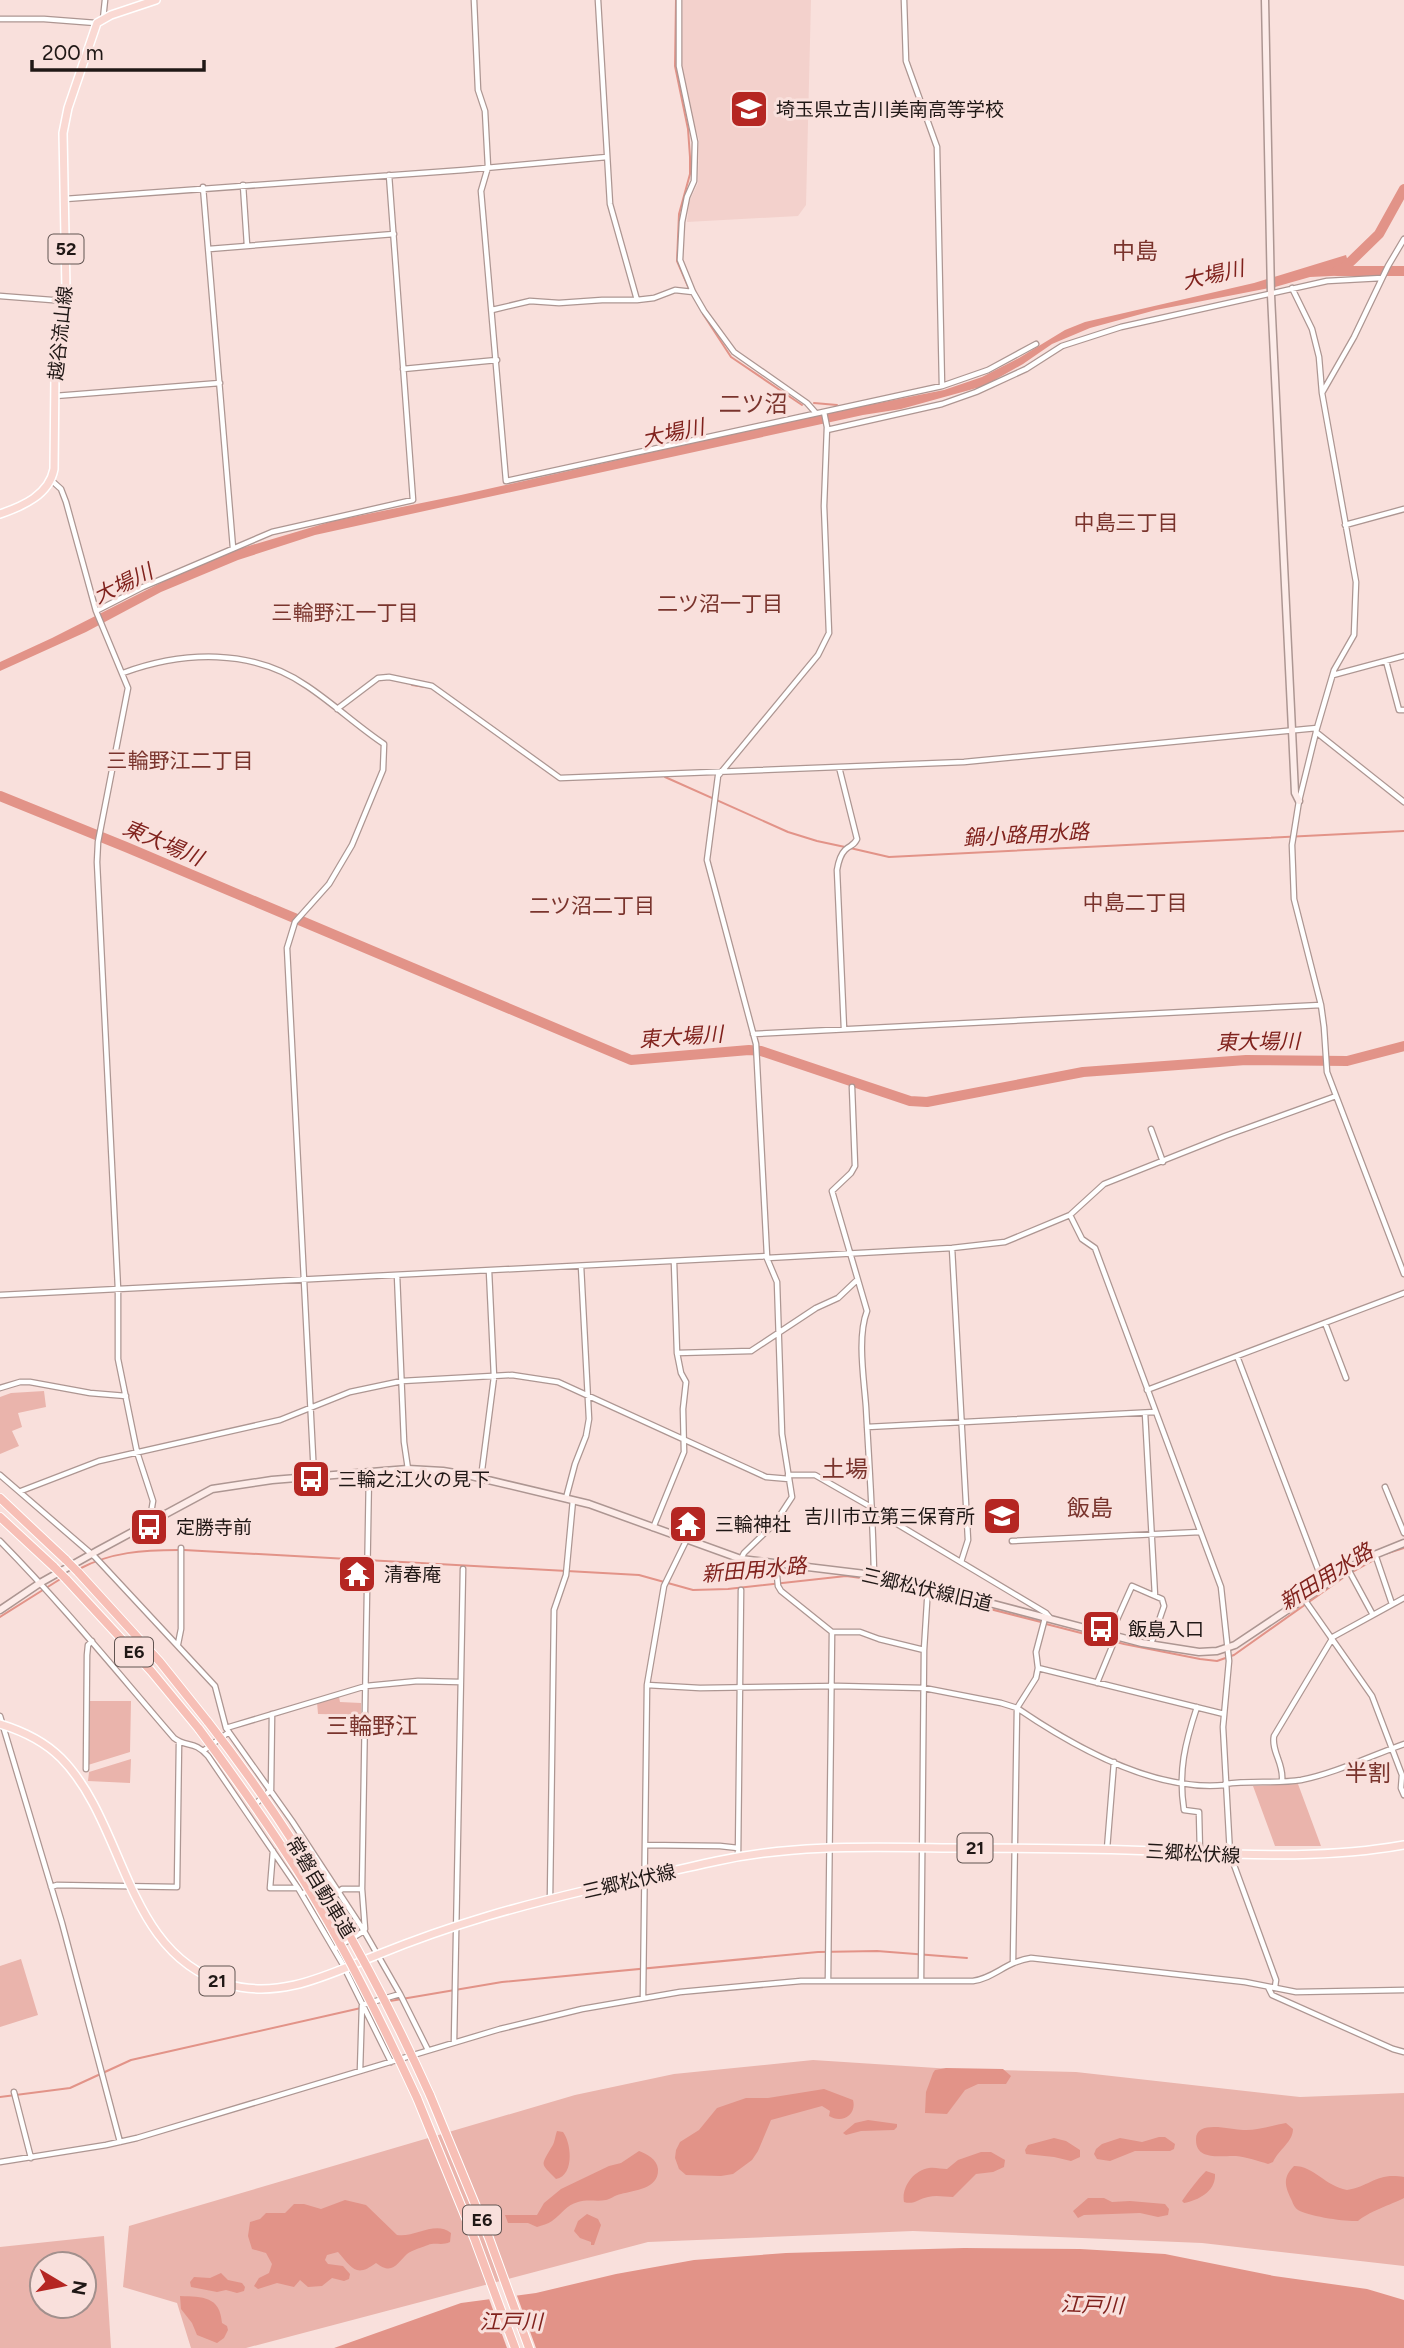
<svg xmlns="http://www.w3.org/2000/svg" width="1404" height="2348" viewBox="0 0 1404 2348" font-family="Figtree,'Noto Sans JP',sans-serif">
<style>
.built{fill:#f3d1cc}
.green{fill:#eab4ac;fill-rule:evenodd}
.water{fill:#e29388}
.pier{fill:#f9e0dc}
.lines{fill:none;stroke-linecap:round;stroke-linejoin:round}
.stream{stroke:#e29388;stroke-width:2}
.river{stroke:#e29388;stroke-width:10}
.street-casing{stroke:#ad9692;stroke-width:7}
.secondary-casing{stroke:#ad9692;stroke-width:9}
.primary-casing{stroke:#fff;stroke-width:10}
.highway-casing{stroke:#fff;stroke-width:10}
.street{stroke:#fff;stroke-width:4.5}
.secondary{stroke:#fdece9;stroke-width:6}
.primary{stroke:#fad9d3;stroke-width:7}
.highway{stroke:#f7bfb6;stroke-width:8}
.highway-bridge-casing{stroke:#fff;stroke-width:10;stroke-linecap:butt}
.highway-bridge{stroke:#f7bfb6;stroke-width:8}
.labels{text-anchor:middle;stroke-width:6;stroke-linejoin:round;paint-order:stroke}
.shield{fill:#f9e0dc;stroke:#615451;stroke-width:2}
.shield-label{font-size:18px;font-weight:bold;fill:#201816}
.poi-label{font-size:19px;fill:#201816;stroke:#f9e0dc;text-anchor:start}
.street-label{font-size:19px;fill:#201816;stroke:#f9e0dc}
.water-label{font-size:21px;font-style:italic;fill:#80221d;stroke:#f9e0dc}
.neighbourhood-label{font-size:21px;fill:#7a342d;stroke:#f9e0dc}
.quarter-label{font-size:23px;fill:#7a342d;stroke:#f9e0dc}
</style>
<rect width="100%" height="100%" fill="#f9e0dc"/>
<!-- built -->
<path class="built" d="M 683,0 L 811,0 L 806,205 L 798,216 L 687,222 L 689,202 L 698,183 L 699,140 L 691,115 L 682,66 Z"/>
<!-- green -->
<path class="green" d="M 44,1391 L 46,1407 L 18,1413 L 22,1427 L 12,1431 L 19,1446 L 0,1454 L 0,1397 L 11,1393 Z
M 339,1697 L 340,1702 L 361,1703 L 361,1715 L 318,1714 L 317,1702 Z
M 89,1701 L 131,1701 L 130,1752 L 88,1765 Z
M 131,1759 L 130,1783 L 88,1781 L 89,1772 Z
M 1298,1784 L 1321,1846 L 1275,1846 L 1253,1786 Z
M 21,1959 L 38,2015 L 0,2027 L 0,1966 Z
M 813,2060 L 952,2069 L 1076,2072 L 1300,2097 L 1404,2093 L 1404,2266 L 1202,2243 L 913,2231 L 648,2242 L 246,2348 L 191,2348 L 177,2303 L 123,2287 L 129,2226 L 575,2095 L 674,2074 Z
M 104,2236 L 111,2348 L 0,2348 L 0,2247 ZM 42,2264 L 84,2264 L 84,2306 L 42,2306 Z"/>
<!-- water -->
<path class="water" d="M 1346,255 L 1352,275 L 1310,277 L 1275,287 L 1156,310 L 1090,328 L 1052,344 L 1023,364 L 984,386 L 901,409 L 863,415 L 315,535 L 238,560 L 161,592 L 86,632 L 0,671 L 0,662 L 52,638 L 186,570 L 242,548 L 333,521 L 461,495 L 813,416 L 944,390 L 982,377 L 1019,358 L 1065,330 L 1085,322 L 1254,283 Z
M 946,2068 L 1003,2069 L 1011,2076 L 1006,2084 L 978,2084 L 965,2090 L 947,2114 L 925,2113 L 926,2092 L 933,2073 L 935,2070 Z
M 824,2089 L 853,2100 C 857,2115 842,2124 829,2116 L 830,2111 L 822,2106 L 771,2120 L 758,2151 L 752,2160 L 733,2174 L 721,2176 L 686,2175 L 679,2169 L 675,2158 L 676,2150 L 680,2142 L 699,2130 L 717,2108 L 746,2098 L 768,2098 Z
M 868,2120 L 897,2124 L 897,2127 L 894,2130 L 861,2131 L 846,2135 L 843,2133 L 855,2123 Z
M 1286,2123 L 1293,2129 C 1293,2142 1279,2149 1273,2162 L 1268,2164 C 1259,2161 1246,2157 1236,2156 C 1224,2155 1196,2162 1196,2140 C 1195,2119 1231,2130 1243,2130 C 1256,2131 1273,2125 1286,2123 Z
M 557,2131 L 563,2132 C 572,2144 574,2176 556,2179 C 541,2163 540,2167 551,2148 C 555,2143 555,2136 557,2131 Z
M 1159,2137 L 1165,2137 L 1175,2144 L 1174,2149 L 1170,2151 L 1135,2151 L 1110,2161 L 1097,2159 L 1094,2154 L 1096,2149 L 1102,2144 L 1120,2138 L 1142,2142 Z
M 1054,2138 L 1066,2141 L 1080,2150 L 1080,2157 L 1071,2161 L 1054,2157 L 1026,2154 L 1025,2150 L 1028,2145 Z
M 639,2151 C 647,2154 657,2159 658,2169 C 659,2189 635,2190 621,2194 C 615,2195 611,2199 606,2200 C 597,2202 588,2199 578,2202 C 566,2205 562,2214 552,2221 C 548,2224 542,2225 537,2227 L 528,2223 L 508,2223 L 505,2215 L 537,2215 L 544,2203 L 561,2189 L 609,2166 L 621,2163 Z
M 981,2152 L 991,2152 L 1005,2160 L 1004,2167 L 993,2172 L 976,2174 L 953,2197 C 944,2197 937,2195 928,2197 C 918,2199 914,2205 904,2202 C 901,2187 914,2170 929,2168 C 935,2167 941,2169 947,2169 L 958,2160 Z
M 1294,2166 C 1314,2166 1325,2186 1347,2190 C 1371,2186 1377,2172 1404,2177 L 1404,2198 C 1392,2204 1366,2213 1358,2221 C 1347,2222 1307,2216 1298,2210 C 1295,2208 1293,2204 1292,2201 C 1285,2187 1282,2178 1294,2166 Z
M 1206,2171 L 1215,2174 C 1216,2191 1199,2200 1184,2203 L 1182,2201 C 1189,2191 1197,2180 1206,2171 Z
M 1088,2198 L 1104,2198 L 1112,2202 L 1130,2201 L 1165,2204 L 1169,2209 L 1168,2215 L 1158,2217 L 1140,2213 L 1084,2215 L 1078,2218 L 1073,2211 Z
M 345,2200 L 366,2205 L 397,2235 C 415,2238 435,2220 451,2233 L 450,2242 C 442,2246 435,2242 428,2245 C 423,2247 412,2250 407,2254 C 397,2263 393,2276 376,2263 C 356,2278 352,2268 338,2252 L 327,2255 L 325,2260 L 328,2264 L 343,2266 L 350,2274 L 349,2279 L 344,2281 L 332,2278 L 322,2286 L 308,2287 L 300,2280 L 294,2287 L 277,2283 L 258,2289 L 254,2286 L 259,2278 L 269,2273 L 272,2264 L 266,2253 L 252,2249 L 248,2236 L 250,2222 L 260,2219 L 266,2213 L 285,2213 L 294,2204 L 304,2204 L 321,2209 Z
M 587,2214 L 598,2219 L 601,2225 L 594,2245 L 591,2245 L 591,2242 L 580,2238 L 574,2231 L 578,2221 Z
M 964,2248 L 1080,2249 L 1165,2254 L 1274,2276 L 1367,2289 L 1404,2300 L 1404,2348 L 334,2348 L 461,2303 L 536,2293 L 616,2274 L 694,2260 L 786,2253 Z
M 221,2273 L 228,2280 L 242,2283 L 245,2287 L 244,2291 L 237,2293 L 226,2290 L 217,2292 L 191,2287 L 190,2282 L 194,2277 L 210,2278 Z
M 180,2296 C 203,2297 220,2296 222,2323 L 227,2326 L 228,2330 L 224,2338 L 217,2343 L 197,2335 L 192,2323 L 181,2309 Z"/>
<!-- pier -->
<path class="pier" d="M 516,2293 L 536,2348 L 507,2348 L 488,2296 Z"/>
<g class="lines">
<!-- stream -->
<path class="stream" d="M 676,0 L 675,66 L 688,129 L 690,157 L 690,174 L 679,214 L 677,261 L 690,291
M 703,314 L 731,357 L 802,405
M 814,403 L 837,405
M 412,685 L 425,687
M 665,777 L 788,832 L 817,841 L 845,847
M 850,848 L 889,857 L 1404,831
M 184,1550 L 639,1575 L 693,1590 L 728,1589 L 846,1576 L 876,1580 L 1041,1622
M 1385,1554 L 1404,1548
M 79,1569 C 111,1552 143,1550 179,1550
M 0,1617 L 62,1578
M 1046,1624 L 1124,1644 L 1200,1659 L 1217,1661 L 1234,1655 L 1347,1575 L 1374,1560
M 390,2001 L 502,1982 L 818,1952 L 877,1951 L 967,1958
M 0,2097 L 70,2088 L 131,2060 L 361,2008"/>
<!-- river -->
<path class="river" d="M 1339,270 L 1343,269 L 1379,234 L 1404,189
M 1337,271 L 1404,271
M 0,796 L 126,847 L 631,1060 L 749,1050 L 761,1051 L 910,1101 L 927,1102 L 1083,1072 L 1246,1060 L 1347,1061 L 1404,1046"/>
<defs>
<path id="street" d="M 474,0 L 478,90 L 485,111 L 488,167 L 481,191 L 506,481 L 942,386 L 988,370 L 1036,344
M 679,0 L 679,66 L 695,142 L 694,181 L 687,197 L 682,222 L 680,260 L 693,292 L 704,311 L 734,352 L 807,403 L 815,412
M 904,0 L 906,61 L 937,147 L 942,386
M 0,19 L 44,19 L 96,23
M 103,19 L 105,0
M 243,185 L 247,245
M 203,187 L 233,548
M 65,199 L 464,170 L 607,157
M 1404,239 L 1388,266 L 1354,337 L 1322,393 L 1356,582 L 1354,635 L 1334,670 L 1317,728 L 1299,801 L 1292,845 L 1294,899 L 1321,1005 L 1324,1027 L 1327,1072 L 1404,1274
M 209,249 L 394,234
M 1292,288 L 1312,329 L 1319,357 L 1322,393
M 0,296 L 65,301
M 637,300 L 654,298 L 675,290 L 693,292
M 492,310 L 530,301 L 559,303 L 602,300 L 637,300 L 610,204 L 598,0
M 403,369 L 497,360
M 55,396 L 220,383
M 827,430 L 942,404 L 976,392 L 1026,369 L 1062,346 L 1121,327 L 1327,281 L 1382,278
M 51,480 L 61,489 L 66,502 L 96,611 L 128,688 L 98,842 L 97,862 L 118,1289 L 118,1359 L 137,1452 L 153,1501 L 151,1513 L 153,1522
M 1345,525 L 1404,509
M 96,611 L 143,587 L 272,532 L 413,500 L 389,175
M 1386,661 L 1399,710 L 1404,710
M 123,673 C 183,651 252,648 307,686 C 334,704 357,726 384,744 L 383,770 L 352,845 L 329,884 L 295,922 L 287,948 L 314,1476
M 1333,675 L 1404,656
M 337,709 L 378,678 L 389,677 L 432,686 L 560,778 L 964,762 L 1317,728
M 1316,732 L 1404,802
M 839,767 L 857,839 C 854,846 850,845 845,850 C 840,855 838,864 837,870 L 844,1029
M 753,1034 L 1321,1005
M 852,1087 L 855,1166 L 851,1173 L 832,1191 L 867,1311 C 857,1337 864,1379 866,1407 C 869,1463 873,1518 874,1574
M 1151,1129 L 1163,1162
M 1070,1215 L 1082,1239 L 1095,1248 L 1221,1587 L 1229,1661 L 1223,1727 L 1230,1854 L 1276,1980 L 1275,1987
M 952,1248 L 968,1540 L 961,1562
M 767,1258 L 952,1248 L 1005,1242 L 1070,1215 L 1104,1184 L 1225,1136 L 1336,1096
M 397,1275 L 404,1442 L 408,1469
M 0,1295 L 767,1256 L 756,1044 L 707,860 L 718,776 L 818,655 L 829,633 L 824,506 L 827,427 L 824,412
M 1325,1323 L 1346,1378
M 677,1353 L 751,1351 L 816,1308 L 838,1298 L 857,1280
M 1237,1356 L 1324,1585
M 0,1388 L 20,1382 L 30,1382 L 90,1393 L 126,1396
M 1147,1390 L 1404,1293
M 867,1427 L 1155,1412
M 0,1475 L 95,1557 L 215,1686 L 226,1728 L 292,1821 L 364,1931 L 400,1994 L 428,2050
M 788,1475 L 815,1475 L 871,1507
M 481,1478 L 494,1377 L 489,1271
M 1385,1487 L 1404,1533
M 21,1491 L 99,1461 L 280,1420 L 350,1392 L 402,1381 L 512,1375 L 558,1382 L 766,1477 L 789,1479
M 566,1498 L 575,1464 L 586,1436 L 589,1419 L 581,1266
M 872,1509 L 1046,1613 L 1051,1619
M 653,1528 L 684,1452 L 683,1409 L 686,1382 L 681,1373 L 677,1353 L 674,1262
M 0,1541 C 62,1604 117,1672 174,1738 C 187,1748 194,1740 208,1756 L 298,1888 L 342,1963 L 391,2062
M 1012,1541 L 1200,1532
M 1375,1554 L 1392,1604
M 741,1559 L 744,1553 L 775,1523 L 792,1497 L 782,1434 L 777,1282 L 766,1256
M 776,1565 L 778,1586 L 781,1591 L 832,1632 L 860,1632 L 879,1639 L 924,1650
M 1348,1569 L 1373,1615
M 1304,1599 L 1372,1696 L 1402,1775 L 1401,1788 L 1404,1795
M 1110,1635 L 1132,1586 L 1155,1596 L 1145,1413
M 1331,1638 L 1404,1598
M 178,1644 L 181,1629 L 181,1548
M 1151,1644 L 1164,1606 L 1162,1599 L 1155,1596
M 1038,1668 L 1224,1714
M 1097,1683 L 1116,1637
M 647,1685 L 700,1688 L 838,1686 L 924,1688 L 1001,1703 L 1017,1708 L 1036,1678 L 1038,1668 L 1036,1652 L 1045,1618
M 1197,1707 C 1185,1743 1178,1771 1184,1810 L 1199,1812 L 1200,1853
M 0,1716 L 62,1923 L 120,2142
M 226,1728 L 366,1686 L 418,1681 L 460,1682
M 203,1751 L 229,1732
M 86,1769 L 87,1655 L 88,1645 L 92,1641
M 1282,1780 C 1284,1764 1271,1751 1274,1736 L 1332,1639
M 1225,1784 C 1250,1780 1276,1784 1301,1780 C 1336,1773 1370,1756 1404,1744
M 253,1806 L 271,1790 L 272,1714
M 645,1845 L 720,1846 L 738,1848
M 1107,1849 L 1114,1762
M 273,1851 L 270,1888 L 298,1888
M 738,1857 L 741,1590
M 51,1887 L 57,1885 L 177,1887 L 179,1742
M 339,1892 L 342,1889 L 362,1889
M 302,1894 L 329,1878
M 550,1899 L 554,1610 L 566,1575 L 573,1500
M 334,1949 L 364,1931 L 365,1929 L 362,1889 L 369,1471
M 1013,1962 L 1017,1708 C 1074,1747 1155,1792 1225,1785
M 828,1980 L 832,1632
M 921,1980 L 924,1650 L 928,1586
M 1268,1987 L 1272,1995 L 1393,2049 L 1404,2052
M 643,1997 L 647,1685 L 664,1586 L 686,1541
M 454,2042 L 463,1569
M 360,2071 L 362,2005 L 400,1994
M 14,2092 L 31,2158
M 0,2162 L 106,2145 L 137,2138 L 500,2029 L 582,2009 L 680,1992 L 801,1981 L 973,1981 C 995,1978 1005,1962 1031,1958 L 1245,1982 L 1296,1992 L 1404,1990"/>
<path id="secondary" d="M 1265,0 L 1271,295 L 1292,730 L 1295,793 L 1299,801
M 0,1610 L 40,1583 L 97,1551 L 212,1489 L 272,1480 L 408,1469 L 443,1471 L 467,1475 L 589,1504 L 741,1559 L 890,1577 L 1142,1643 L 1199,1652 L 1217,1651 L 1235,1645 L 1362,1560 L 1404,1543"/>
<path id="primary" d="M 0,514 C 23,506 49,495 54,469 L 55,375 L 66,289 L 63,133 L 68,108 L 97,23 L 111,15 L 156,0
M 0,1724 C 23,1731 44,1741 61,1758 C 127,1825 124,1954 227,1984 C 281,2000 329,1974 377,1955 C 414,1940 451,1927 488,1916 C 563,1894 640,1878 717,1861 C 794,1844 872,1847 951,1848 C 1019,1848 1086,1848 1154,1851 C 1238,1854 1321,1860 1404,1845"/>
<path id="highway" d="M 0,1498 L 66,1560
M 0,1517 L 54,1567
M 78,1572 L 160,1662 L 208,1722
M 66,1579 L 151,1671 L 199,1729
M 430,2095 L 489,2238 L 529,2348
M 417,2098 L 475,2240 L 515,2348"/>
</defs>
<!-- street casing -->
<use href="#street" class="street-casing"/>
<!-- secondary casing -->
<use href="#secondary" class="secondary-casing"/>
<!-- primary casing -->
<use href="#primary" class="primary-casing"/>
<!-- highway casing -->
<use href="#highway" class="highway-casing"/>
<!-- street -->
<use href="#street" class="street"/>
<!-- secondary -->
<use href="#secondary" class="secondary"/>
<!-- primary -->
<use href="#primary" class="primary"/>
<!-- highway -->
<use href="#highway" class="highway"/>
<defs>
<path id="highway-bridge" d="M 66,1560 L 78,1572
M 54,1567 L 66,1579
M 208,1722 C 298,1837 370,1962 430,2095
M 199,1729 C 233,1775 267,1822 297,1870 C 343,1943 381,2020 417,2098"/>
</defs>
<!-- highway-bridge casing -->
<use href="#highway-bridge" class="highway-bridge-casing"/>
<!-- highway-bridge -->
<use href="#highway-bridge" class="highway-bridge"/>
</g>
<!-- icons -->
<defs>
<symbol id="school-square" viewBox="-11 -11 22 22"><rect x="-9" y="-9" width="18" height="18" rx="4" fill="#b52622" stroke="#f9e0dc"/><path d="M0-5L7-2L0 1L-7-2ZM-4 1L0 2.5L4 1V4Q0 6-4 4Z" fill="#fff"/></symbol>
<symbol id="bus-square" viewBox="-11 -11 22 22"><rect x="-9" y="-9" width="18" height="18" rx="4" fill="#b52622" stroke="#f9e0dc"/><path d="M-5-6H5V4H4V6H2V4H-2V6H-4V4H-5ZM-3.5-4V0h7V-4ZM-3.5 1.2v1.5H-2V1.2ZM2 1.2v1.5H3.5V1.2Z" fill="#fff"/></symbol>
<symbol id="temple-square" viewBox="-11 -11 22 22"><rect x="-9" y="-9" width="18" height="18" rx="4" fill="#b52622" stroke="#f9e0dc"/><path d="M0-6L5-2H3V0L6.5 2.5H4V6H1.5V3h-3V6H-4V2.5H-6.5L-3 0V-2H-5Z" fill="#fff"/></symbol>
</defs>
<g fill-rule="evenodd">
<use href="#school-square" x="727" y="87" width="44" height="44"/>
<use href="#bus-square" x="289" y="1457" width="44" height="44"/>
<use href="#school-square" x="980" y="1494" width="44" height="44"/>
<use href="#temple-square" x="666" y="1502" width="44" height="44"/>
<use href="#bus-square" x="127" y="1505" width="44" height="44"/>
<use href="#temple-square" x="335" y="1552" width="44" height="44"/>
<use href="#bus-square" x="1079" y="1607" width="44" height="44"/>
</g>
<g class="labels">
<!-- shield labels -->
<g class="shield">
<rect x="48.5" y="234.5" width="35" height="29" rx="5"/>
<rect x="115" y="1637.5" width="38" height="29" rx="5"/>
<rect x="957.5" y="1833.5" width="35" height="29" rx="5"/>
<rect x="199.5" y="1966.5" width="35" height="29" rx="5"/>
<rect x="463" y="2205.5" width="38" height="29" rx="5"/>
</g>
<g class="shield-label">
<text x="66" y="255">52</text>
<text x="134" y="1658">E6</text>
<text x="975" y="1854">21</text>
<text x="217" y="1987">21</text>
<text x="482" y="2226">E6</text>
</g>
<!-- poi labels -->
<g class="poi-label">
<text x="776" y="116">埼玉県立吉川美南高等学校</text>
<text x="338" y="1486">三輪之江火の見下</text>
<text x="975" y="1523" text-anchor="end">吉川市立第三保育所</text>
<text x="715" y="1531">三輪神社</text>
<text x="176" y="1534">定勝寺前</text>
<text x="384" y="1581">清春庵</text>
<text x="1128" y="1636">飯島入口</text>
</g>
<!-- street labels -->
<g class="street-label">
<text transform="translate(60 333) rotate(-84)" y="7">越谷流山線</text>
<text transform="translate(927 1589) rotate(13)" y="7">三郷松伏線旧道</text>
<text transform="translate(1193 1853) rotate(3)" y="7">三郷松伏線</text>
<text transform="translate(629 1881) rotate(-13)" y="7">三郷松伏線</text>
<text transform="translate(321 1887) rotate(59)" y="7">常磐自動車道</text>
</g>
<!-- water labels -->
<g class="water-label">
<text transform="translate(1213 275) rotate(-13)" y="7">大場川</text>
<text transform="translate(673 433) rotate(-12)" y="7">大場川</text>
<text transform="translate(123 584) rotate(-26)" y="7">大場川</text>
<text transform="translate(1026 835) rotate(-3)" y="7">鍋小路用水路</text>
<text transform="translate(163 843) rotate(23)" y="7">東大場川</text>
<text transform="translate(681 1037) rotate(-4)" y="7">東大場川</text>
<text transform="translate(1258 1042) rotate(-1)" y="7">東大場川</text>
<text transform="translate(754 1570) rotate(-5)" y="7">新田用水路</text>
<text transform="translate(1326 1577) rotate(-32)" y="7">新田用水路</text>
<text transform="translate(1092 2305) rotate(2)" y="7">江戸川</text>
<text x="511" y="2329">江戸川</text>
</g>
<!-- neighbourhood labels -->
<g class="neighbourhood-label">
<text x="1126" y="530">中島三丁目</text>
<text x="720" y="611">二ツ沼一丁目</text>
<text x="345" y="620">三輪野江一丁目</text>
<text x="180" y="768">三輪野江二丁目</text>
<text x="1135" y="910">中島二丁目</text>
<text x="592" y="913">二ツ沼二丁目</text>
</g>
<!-- quarter labels -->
<g class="quarter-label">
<text x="1135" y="259">中島</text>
<text x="753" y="412">二ツ沼</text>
<text x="845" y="1477">土場</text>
<text x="1090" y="1516">飯島</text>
<text x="372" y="1734">三輪野江</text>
<text x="1368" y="1781">半割</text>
</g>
</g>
<!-- north arrow -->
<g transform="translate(63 2285) rotate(100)"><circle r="33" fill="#f9e0dc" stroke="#a2908d" stroke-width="2"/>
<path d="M0-5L12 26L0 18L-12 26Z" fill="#b52622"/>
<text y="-10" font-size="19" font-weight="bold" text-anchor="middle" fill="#201816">N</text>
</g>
<!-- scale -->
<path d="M32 60v10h172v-10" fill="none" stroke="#201816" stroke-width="3.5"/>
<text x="42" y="60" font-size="21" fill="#201816" stroke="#f9e0dc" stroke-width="5" paint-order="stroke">200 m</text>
</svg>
